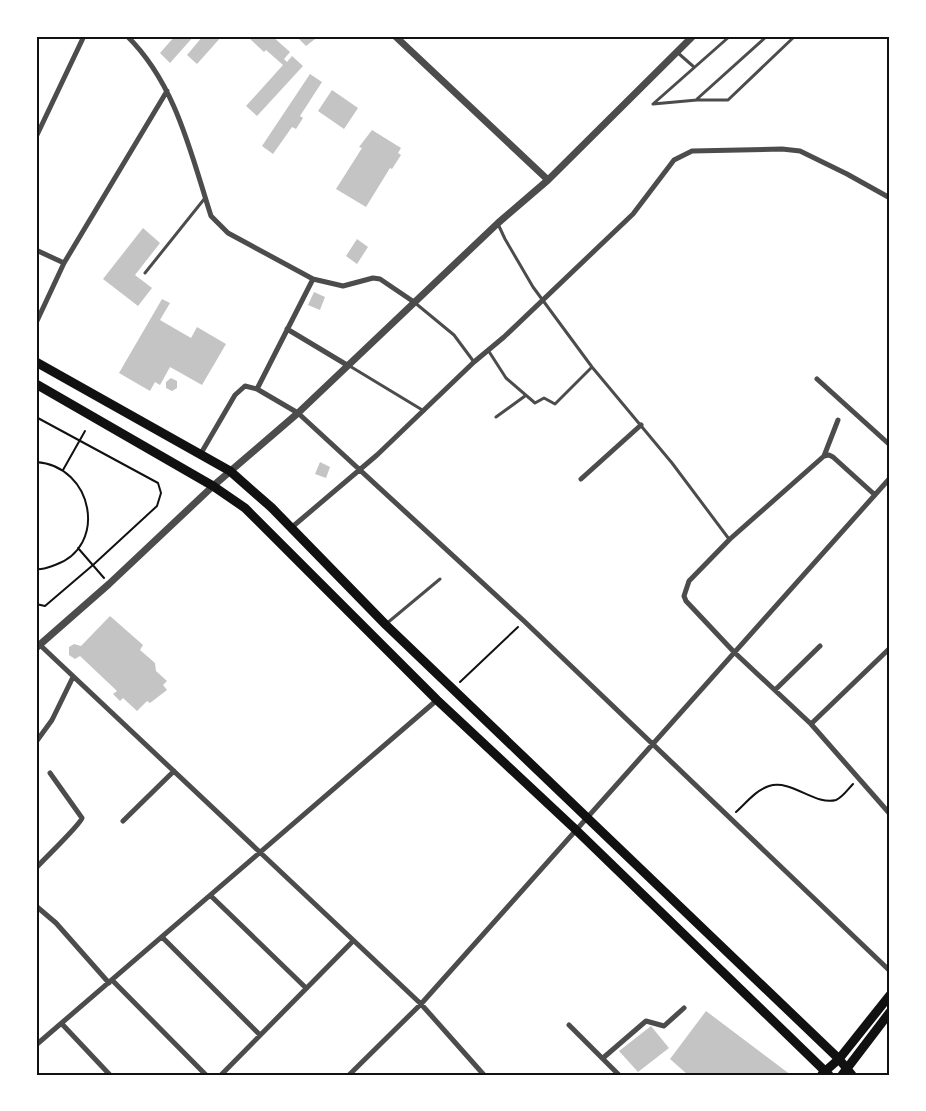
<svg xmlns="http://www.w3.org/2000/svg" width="926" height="1111" viewBox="0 0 926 1111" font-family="Barlow,sans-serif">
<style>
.building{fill:#c4c4c4}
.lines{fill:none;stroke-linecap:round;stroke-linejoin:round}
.path{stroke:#111;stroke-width:2}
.service{stroke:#4c4c4c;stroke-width:3}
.minor{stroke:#4c4c4c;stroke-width:5}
.tertiary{stroke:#4c4c4c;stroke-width:7}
.primary{stroke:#111;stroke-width:9}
.neatline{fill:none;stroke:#111;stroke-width:2}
</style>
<rect width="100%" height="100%" fill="#fff"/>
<!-- building -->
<path class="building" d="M 175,36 L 194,36 L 170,63 L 160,53 Z
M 203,36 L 222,36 L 197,64 L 187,55 Z
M 251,36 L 272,36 L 290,52 L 284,59 L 287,62 L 292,56 L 303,66 L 257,116 L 246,106 L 283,65 L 266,50 L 264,52 L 249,38 Z
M 296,36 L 319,36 L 306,46 Z
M 310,74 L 322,82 L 300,116 L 303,118 L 296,129 L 292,127 L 273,154 L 262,146 Z
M 332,90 L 358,108 L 344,129 L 318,111 Z
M 372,130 L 401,148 L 398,153 L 401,155 L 392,169 L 390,168 L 366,207 L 336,189 L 362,148 L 359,147 Z
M 143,228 L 160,243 L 135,275 L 152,288 L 138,306 L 103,279 Z
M 357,239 L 368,247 L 357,264 L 346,256 Z
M 314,292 L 325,297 L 320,310 L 308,305 Z
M 162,299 L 170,303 L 160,320 L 191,338 L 197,327 L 226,344 L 202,385 L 170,367 L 160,385 L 155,382 L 150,391 L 119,373 Z
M 171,378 L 177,381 L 177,388 L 172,391 L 166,388 L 166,382 Z
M 320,462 L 330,467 L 326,478 L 315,474 Z
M 110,616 L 143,645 L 140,650 L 155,663 L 156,671 L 167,681 L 163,685 L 167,690 L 150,703 L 147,701 L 137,711 L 123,698 L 120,701 L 113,694 L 117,691 L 80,656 L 75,659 L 69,655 L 69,647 L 74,644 L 81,646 Z
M 706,1011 L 791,1075 L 688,1075 L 670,1059 Z
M 651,1026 L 669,1048 L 638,1072 L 619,1051 Z"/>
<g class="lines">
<!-- path -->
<path class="path" d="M 36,417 L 158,483 L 161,493 L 157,506 L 93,565 L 45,606 L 36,604
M 36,462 C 94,466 108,547 55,565 C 49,567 43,570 36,569
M 63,470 L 85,431
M 78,548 L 104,578
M 460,682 L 518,627
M 736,812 C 746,803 756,790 769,786 C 792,779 815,806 836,800 C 843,797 848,789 853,784"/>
<!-- service -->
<path class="service" d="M 678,53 L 694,67
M 697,99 L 767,36
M 653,104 L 697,100 L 728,100 L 795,36
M 653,104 L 730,36
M 498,224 L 505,239 L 533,287 L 592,367 L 672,463 L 729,539
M 145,273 L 205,198
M 414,302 L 454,335 L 474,362
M 488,350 L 506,378 L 535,403 L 544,398 L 555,404 L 592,367
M 348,365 L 424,411
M 496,417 L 525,396
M 386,624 L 440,579"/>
<!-- minor -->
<path class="minor" d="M 127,36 C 176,84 191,154 211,216 L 228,233 L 313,279 L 343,286 L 373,278 L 380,279 L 414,302
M 36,137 L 84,36
M 36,250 L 64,263
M 36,323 L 64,263 L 167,91
M 287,329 L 347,365
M 817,379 L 890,445
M 257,389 L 313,279
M 838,420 L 824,456 L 730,539 L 689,581 L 684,596 L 686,601 L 734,652 L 811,724 L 890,814
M 200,455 L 235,395 L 245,386 L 257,389 L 298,413 L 524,621 L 890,971
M 824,456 L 829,455 L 833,457 L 875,495
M 581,479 L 641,425
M 291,528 L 377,455 L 474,362 L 504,337 L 633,214 L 674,160 L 692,151 L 782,149 L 800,151 L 847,174 L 890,198
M 40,645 L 421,1004 L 484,1075
M 775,690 L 820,646
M 811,724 L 890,648
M 36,742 L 52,720 L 73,677
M 123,821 L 174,771
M 36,868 C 45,858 80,825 82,818 L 50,773
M 211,896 L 306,988
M 36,906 L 56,923 L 109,983
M 162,937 L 260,1035
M 112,980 L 206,1075
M 62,1024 L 110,1075
M 569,1025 L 619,1075
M 36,1045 L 437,700
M 603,1058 L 646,1021 L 664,1026 L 684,1008
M 221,1075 L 353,941
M 349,1075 L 421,1004 L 890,478"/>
<!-- tertiary -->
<path class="tertiary" d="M 395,36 L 548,180
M 36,648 L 109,584 L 213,486 L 298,413 L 498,223 L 548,180 L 693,36"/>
<!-- primary -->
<path class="primary" d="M 36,362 L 230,471 L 272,508 L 386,625 L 839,1059 L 852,1075
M 36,384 L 213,486 L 245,508 L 437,700 L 575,829 L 829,1075
M 822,1074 L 839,1059 L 890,995
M 842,1075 L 890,1012"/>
</g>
<!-- border -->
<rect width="926" height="1111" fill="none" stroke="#ffffff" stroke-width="75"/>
<rect x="38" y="38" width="850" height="1036" class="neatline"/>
</svg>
